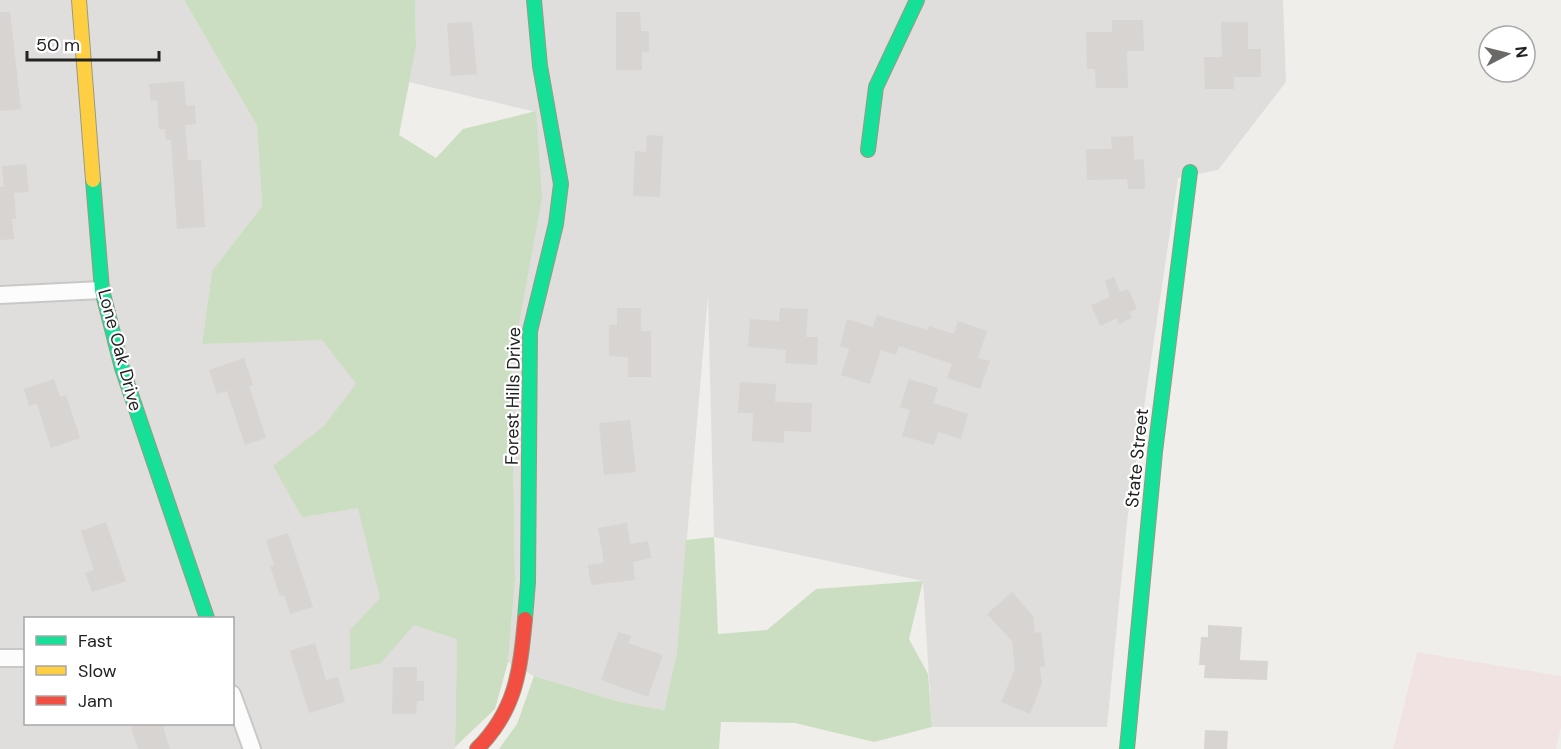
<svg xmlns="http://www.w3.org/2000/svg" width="1561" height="749" viewBox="0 0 1561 749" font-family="'DM Sans',sans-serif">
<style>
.residential{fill:#dfdedc;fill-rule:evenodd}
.commercial{fill:#f1e3e1}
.forest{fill:#cbdec1}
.building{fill:#d7d4d2}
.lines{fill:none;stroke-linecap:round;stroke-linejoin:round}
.street-casing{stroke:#c9c8c7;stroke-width:20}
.fast-casing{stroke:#999a82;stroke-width:16}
.slow-casing{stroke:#999a82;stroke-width:16}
.jam-casing{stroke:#999a82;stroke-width:16}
.street{stroke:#fdfcfc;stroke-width:16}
.fast{stroke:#16e098;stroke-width:14}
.slow{stroke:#ffcf43;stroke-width:14}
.jam{stroke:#f24e42;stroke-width:14}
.labels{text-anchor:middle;stroke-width:4.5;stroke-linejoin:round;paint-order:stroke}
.street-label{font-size:18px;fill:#222;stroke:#fff}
</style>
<rect width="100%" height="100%" fill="#f0eeeb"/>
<!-- residential -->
<path class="residential" d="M 0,0 L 184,0 L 257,126 L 262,206 L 212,271 L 202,344 L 322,339 L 356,384 L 457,639 L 455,749 L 0,749 ZM 26,618 L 232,618 L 232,724 L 26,724 Z
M 415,0 L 1283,0 L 1286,82 L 1218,170 L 1178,178 L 1127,522 L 1107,727 L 932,727 L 923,581 L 714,537 L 708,296 L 677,652 L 664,710 L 620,702 L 534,676 L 508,662 L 515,581 L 512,362 L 524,292 L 536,112 L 409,82 L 416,47 Z"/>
<!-- commercial -->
<path class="commercial" d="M 1417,652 L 1561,676 L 1561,727 L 1556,749 L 1393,749 Z"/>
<!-- forest -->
<path class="forest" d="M 184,0 L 415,0 L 416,47 L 399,135 L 436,158 L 463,129 L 536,111 L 542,198 L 512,362 L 515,581 L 508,662 L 495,709 L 455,747 L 457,639 L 414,625 L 381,663 L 350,670 L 350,630 L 380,598 L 358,508 L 302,517 L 273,466 L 324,426 L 356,384 L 322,340 L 202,344 L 212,271 L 262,206 L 257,126 Z
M 714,537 L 718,634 L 767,630 L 816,589 L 923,581 L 909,639 L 928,674 L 932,727 L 874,742 L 795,723 L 721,722 L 719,749 L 499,749 L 517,724 L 534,676 L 620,702 L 664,710 L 677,652 L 686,540 Z"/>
<!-- building -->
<path class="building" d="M 0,12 L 10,12 L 21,109 L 0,111 Z
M 616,12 L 640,12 L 641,31 L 649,31 L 649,52 L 642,52 L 642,70 L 616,70 Z
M 1112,20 L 1143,20 L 1144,51 L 1127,51 L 1128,88 L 1096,88 L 1095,69 L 1087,69 L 1086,32 L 1112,32 Z
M 472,22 L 477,74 L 451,76 L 447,23 Z
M 1221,22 L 1248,22 L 1248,49 L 1261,49 L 1261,77 L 1234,77 L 1234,89 L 1205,89 L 1204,57 L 1222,57 Z
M 184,81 L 186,106 L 195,105 L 196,124 L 185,125 L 188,160 L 201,160 L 205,227 L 177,229 L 171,140 L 166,140 L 165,129 L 159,129 L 157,100 L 151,101 L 149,84 Z
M 647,135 L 663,136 L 660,197 L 633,196 L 635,151 L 646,152 Z
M 1133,136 L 1134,160 L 1144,159 L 1145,189 L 1128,189 L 1127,179 L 1087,180 L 1086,149 L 1112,149 L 1111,137 Z
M 26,164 L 29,192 L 14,193 L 16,219 L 12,219 L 14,239 L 0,240 L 0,187 L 4,187 L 2,166 Z
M 1114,277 L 1120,292 L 1128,289 L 1137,309 L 1129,312 L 1132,318 L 1119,324 L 1117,318 L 1100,326 L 1091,305 L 1110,297 L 1105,281 Z
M 617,308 L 641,308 L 641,331 L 651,331 L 651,377 L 628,377 L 628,357 L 609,356 L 609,325 L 617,325 Z
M 780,308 L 808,309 L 806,337 L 818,337 L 817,365 L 785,363 L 786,350 L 748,347 L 750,319 L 779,321 Z
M 877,315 L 928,330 L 929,326 L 954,334 L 958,321 L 987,331 L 978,358 L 990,361 L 980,389 L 947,378 L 952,364 L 899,346 L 896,355 L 881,350 L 870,384 L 841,375 L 849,349 L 840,346 L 847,319 L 873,327 Z
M 244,358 L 253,385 L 249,386 L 266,438 L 245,445 L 227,391 L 217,394 L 209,370 Z
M 54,379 L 60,397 L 66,395 L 80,438 L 51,448 L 37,404 L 29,406 L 24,389 Z
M 909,379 L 938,388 L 933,403 L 968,414 L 961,439 L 938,432 L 934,445 L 902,436 L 910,410 L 900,407 Z
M 740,382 L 776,384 L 775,402 L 812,403 L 811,432 L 784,431 L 784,443 L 752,441 L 753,413 L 738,413 Z
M 630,420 L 636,472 L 604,475 L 599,423 Z
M 106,522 L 126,581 L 92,592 L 85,573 L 94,570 L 81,531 Z
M 627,523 L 630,544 L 648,541 L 651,558 L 633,562 L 635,580 L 591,585 L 588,565 L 604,563 L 598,528 Z
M 288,533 L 313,607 L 290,614 L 284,595 L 280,596 L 270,566 L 274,565 L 266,540 Z
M 1012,592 L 1033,616 L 1035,633 L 1041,632 L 1045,666 L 1040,667 L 1042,683 L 1030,714 L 1001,702 L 1015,669 L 1012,641 L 987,614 Z
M 1208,625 L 1242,627 L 1240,660 L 1268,661 L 1267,680 L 1204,678 L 1205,665 L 1199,665 L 1201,637 L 1208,637 Z
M 618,632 L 631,636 L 628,643 L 663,655 L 648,697 L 601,680 Z
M 315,643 L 326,680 L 338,677 L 345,702 L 309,713 L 290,651 Z
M 393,667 L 417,667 L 417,681 L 424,681 L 424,701 L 417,701 L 416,714 L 392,714 Z
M 140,723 L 162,723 L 170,749 L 138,749 L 131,727 Z
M 1205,730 L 1228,731 L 1227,749 L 1204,749 Z"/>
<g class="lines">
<defs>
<path id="street" d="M 0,295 L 102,290
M 0,658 L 26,658
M 232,694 L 252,749"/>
<path id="fast" d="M 868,150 L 876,87 L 917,0
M 93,180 L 102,290 L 122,368 L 207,618
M 525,619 L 528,582 L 530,331 L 556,224 L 561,184 L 540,66 L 534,0
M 1127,749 L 1155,452 L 1190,172"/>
<path id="slow" d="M 79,0 L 93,180"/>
<path id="jam" d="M 477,749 C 516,710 520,672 525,619"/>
</defs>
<!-- street casing -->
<use href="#street" class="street-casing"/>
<!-- fast casing -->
<use href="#fast" class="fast-casing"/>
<!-- slow casing -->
<use href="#slow" class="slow-casing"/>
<!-- jam casing -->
<use href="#jam" class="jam-casing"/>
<!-- street -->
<use href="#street" class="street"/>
<!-- fast -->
<use href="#fast" class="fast"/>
<!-- slow -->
<use href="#slow" class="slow"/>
<!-- jam -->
<use href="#jam" class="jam"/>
</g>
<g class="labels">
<!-- street labels -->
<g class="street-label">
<text transform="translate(120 350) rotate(75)" y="6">Lone Oak Drive</text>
<text transform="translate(513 396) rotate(-89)" y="6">Forest Hills Drive</text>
<text transform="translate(1137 458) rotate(-84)" y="6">State Street</text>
</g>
</g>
<!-- legend -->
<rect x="24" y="617" width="210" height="108" fill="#ffffff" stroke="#a7a7a7" stroke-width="1.5"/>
<rect x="36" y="636" width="30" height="9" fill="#16e098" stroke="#a7a7a7" stroke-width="1.5"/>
<text x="78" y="647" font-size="18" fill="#222222">Fast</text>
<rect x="36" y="666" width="30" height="9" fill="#ffcf43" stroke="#a7a7a7" stroke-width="1.5"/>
<text x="78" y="677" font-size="18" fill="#222222">Slow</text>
<rect x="36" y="696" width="30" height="9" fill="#f24e42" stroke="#a7a7a7" stroke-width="1.5"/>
<text x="78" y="707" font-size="18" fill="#222222">Jam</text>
<!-- north arrow -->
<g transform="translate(1507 54) rotate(83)"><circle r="28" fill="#ffffff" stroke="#a7a7a7" stroke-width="1.5"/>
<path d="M0-4.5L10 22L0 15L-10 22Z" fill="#6a6968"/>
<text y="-9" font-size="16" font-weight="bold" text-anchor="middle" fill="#222222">N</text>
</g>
<!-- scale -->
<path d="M27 51v9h132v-9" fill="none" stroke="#222222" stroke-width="3"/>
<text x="36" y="51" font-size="18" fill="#222222" stroke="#ffffff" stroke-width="4.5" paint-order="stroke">50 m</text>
</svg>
